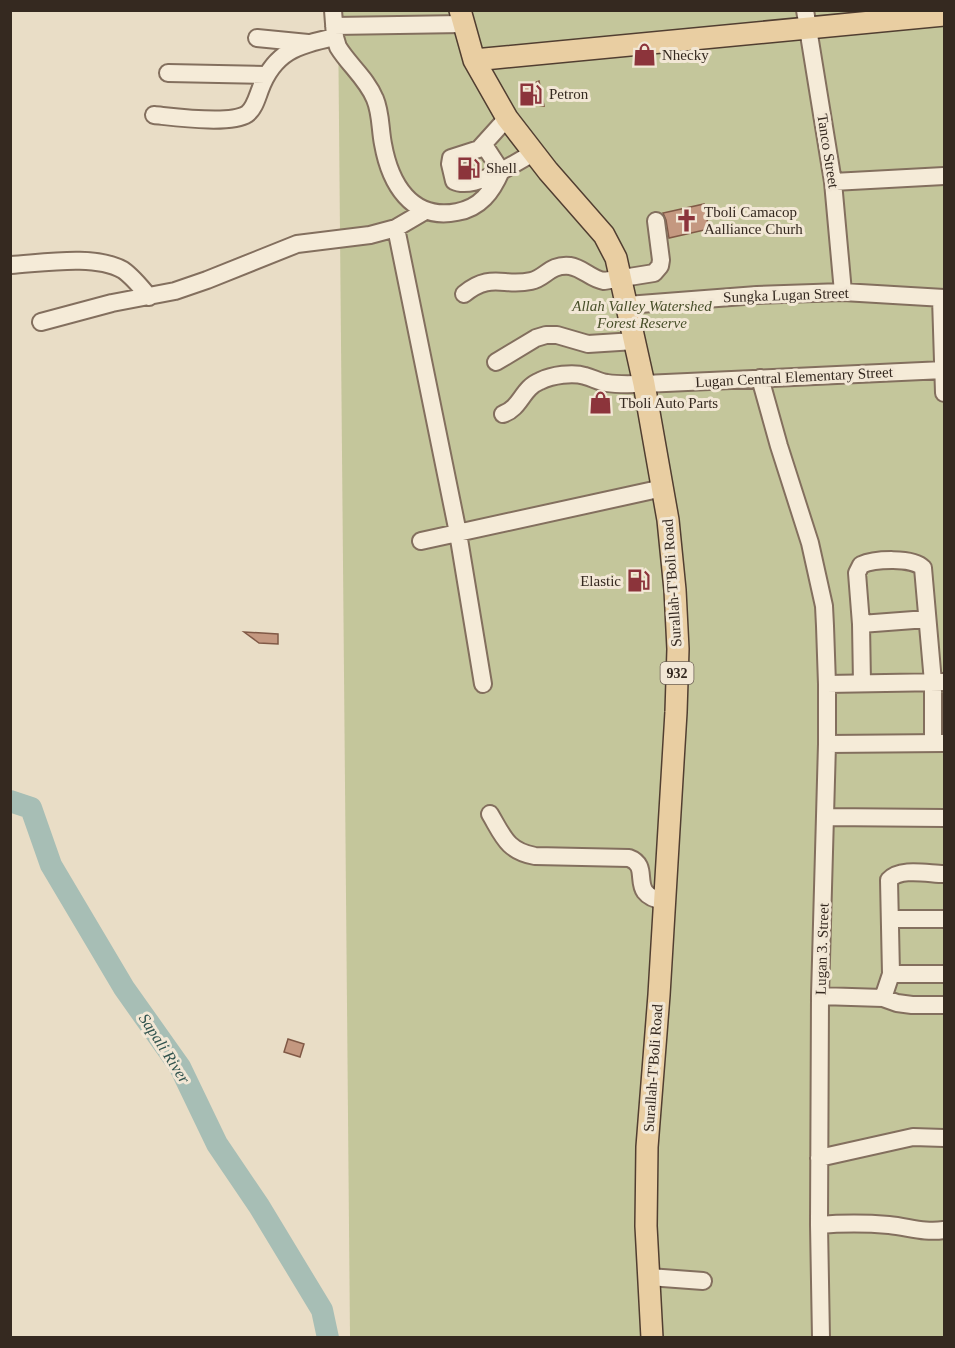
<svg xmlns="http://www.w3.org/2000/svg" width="955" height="1348" viewBox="0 0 955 1348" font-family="'Times New Roman',serif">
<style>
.green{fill:#c4c69b}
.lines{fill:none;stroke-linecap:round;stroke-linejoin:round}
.river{stroke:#a7beb5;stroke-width:22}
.building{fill:#c49880;stroke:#805946;stroke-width:1.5}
.minor-casing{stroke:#836f5e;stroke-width:20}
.major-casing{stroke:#513e31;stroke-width:24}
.minor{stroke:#f5ebd8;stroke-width:16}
.major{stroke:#e9cea2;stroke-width:21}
.labels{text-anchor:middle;stroke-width:6;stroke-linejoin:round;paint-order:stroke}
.shield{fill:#f2e7d5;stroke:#6e6256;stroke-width:1.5}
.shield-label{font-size:14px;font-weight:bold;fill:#352920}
.poi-label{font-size:15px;fill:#352920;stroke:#f2e7d5;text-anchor:start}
.street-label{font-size:15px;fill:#352920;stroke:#f2e7d5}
.park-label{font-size:15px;font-style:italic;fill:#484f29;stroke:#f2e7d5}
.water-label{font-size:16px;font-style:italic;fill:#31534e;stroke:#f2e7d5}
</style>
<rect width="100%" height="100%" fill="#e9ddc6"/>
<!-- green -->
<path class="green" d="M 338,11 L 944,11 L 944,1337 L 350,1337 Z"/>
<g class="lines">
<!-- river -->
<path class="river" d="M 10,801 L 31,808 L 51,865 L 124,988 L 180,1067 L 217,1144 L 259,1206 L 322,1310 L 328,1338"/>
</g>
<!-- building -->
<path class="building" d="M 539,81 L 544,106 L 520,102 L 521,88 Z
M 704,204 L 709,229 L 669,238 L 666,220 L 663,213 Z
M 244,632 L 278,634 L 278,644 L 259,643 Z
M 288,1039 L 304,1044 L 300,1057 L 284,1052 Z"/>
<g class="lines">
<defs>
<path id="minor" d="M 333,10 L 335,37 L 338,47 C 349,65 367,79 375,99 C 381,113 380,129 383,144 C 390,183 411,221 457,212 C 480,208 492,192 501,171
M 805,10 L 833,182 L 843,292
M 334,26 L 463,24
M 257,38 L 308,43
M 168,73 L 265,75
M 154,115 C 174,117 230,125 247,114 C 254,109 257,98 260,90 C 274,52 297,45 335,37
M 507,118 L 479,149 L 451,158 L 450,164 L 454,181 C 474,191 515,163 533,153
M 484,145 L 501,171
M 833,182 L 944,176
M 396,228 L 458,533 L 483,684
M 11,265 C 43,263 95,254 123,270 C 133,277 141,287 149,297
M 464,294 C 491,272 503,287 531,281 C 546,278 549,264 570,266 C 583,268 591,279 604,281 L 654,273 L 660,266 L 661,260 L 656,221
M 941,298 L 944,393
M 627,305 L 757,295 L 843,292 L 944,298
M 41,322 L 112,303 L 175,291 L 207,280 L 297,244 L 370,235 L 396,228 L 425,211
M 496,362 L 536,338 L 546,335 L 557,335 L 588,344 L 635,341
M 760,378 L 779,446 L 810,543 L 824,606 L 825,626 L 827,684 L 827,744 L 820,996 L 819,1225 L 821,1338
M 503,414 C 521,408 522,388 540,381 C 552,375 573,372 585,376 C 593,378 599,382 607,383 C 619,385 632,384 644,384 L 944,370
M 421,541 L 663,488
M 861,624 L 857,573 L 861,565 C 874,559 913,557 923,568 L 933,682 L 933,743
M 862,683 L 861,624 L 927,619
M 827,684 L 944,682
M 827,744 L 944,743
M 490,814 C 503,836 507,851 535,856 L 629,858 C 654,867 625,895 665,901
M 825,817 L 944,818
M 891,919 L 944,919
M 891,974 L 944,974
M 820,996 L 883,998 L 897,1003 L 912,1005 L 944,1005
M 883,998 L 891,974 L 889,880 C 900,867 929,874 944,874
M 819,1158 L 913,1137 L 944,1138
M 819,1225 C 843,1223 865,1223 889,1225 C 909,1227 924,1233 944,1230
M 649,1277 L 703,1281"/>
<path id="major" d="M 460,10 L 474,60 L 507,118 L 548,171 L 604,235 L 616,258 L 644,384 L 668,520 L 675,590 L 678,649 L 676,712 L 659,995 L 647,1147 L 646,1226 L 652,1338
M 474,60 L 944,15"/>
</defs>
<!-- minor casing -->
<use href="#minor" class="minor-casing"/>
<!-- major casing -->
<use href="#major" class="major-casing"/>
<!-- minor -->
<use href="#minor" class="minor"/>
<!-- major -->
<use href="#major" class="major"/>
</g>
<!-- icons -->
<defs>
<symbol id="shop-bare" viewBox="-9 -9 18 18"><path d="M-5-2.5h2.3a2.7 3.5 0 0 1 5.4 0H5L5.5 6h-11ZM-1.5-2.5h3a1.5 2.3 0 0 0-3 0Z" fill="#8c343b" stroke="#f2e7d5" stroke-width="2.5" paint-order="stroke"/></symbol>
<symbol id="fuel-bare" viewBox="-9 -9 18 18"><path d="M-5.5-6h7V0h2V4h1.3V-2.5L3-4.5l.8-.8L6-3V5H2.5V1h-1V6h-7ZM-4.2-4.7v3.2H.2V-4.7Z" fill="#8c343b" stroke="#f2e7d5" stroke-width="2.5" paint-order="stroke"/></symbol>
<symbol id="church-bare" viewBox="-9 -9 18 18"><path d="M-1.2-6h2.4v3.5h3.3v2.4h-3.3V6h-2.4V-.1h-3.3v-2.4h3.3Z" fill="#8c343b" stroke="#f2e7d5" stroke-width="2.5" paint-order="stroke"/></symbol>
</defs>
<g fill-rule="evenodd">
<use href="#shop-bare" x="628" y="38" width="33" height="33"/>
<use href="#fuel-bare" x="514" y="78" width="33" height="33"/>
<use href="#fuel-bare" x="452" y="152" width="33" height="33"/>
<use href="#church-bare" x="670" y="204" width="33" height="33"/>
<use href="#shop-bare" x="584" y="386" width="33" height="33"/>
<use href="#fuel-bare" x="622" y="564" width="33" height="33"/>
</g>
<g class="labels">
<!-- shield labels -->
<rect class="shield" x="660.5" y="662" width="33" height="22" rx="4.5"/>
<g class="shield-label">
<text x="677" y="678">932</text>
</g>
<!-- poi labels -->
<g class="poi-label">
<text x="662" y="60">Nhecky</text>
<text x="549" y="99">Petron</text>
<text x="486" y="173">Shell</text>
<text x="704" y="217">Tboli Camacop<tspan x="704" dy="17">Aalliance Churh</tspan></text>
<text x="619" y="408">Tboli Auto Parts</text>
<text x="621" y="586" text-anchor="end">Elastic</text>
</g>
<!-- street labels -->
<g class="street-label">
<text transform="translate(828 151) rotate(81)" y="5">Tanco Street</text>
<text transform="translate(786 295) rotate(-2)" y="5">Sungka Lugan Street</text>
<text transform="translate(794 377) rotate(-3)" y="5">Lugan Central Elementary Street</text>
<text transform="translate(672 583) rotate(-94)" y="5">Surallah-T'Boli Road</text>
<text transform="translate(822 949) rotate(-88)" y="5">Lugan 3. Street</text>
<text transform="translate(653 1068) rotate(-86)" y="5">Surallah-T'Boli Road</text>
</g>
<!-- park labels -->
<g class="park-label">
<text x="642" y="311">Allah Valley Watershed<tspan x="642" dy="17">Forest Reserve</tspan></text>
</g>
<!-- water labels -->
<g class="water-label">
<text transform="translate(165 1048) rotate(57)" y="6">Sapali River</text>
</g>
</g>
<!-- border -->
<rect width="955" height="1348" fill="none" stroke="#352920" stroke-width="24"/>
</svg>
